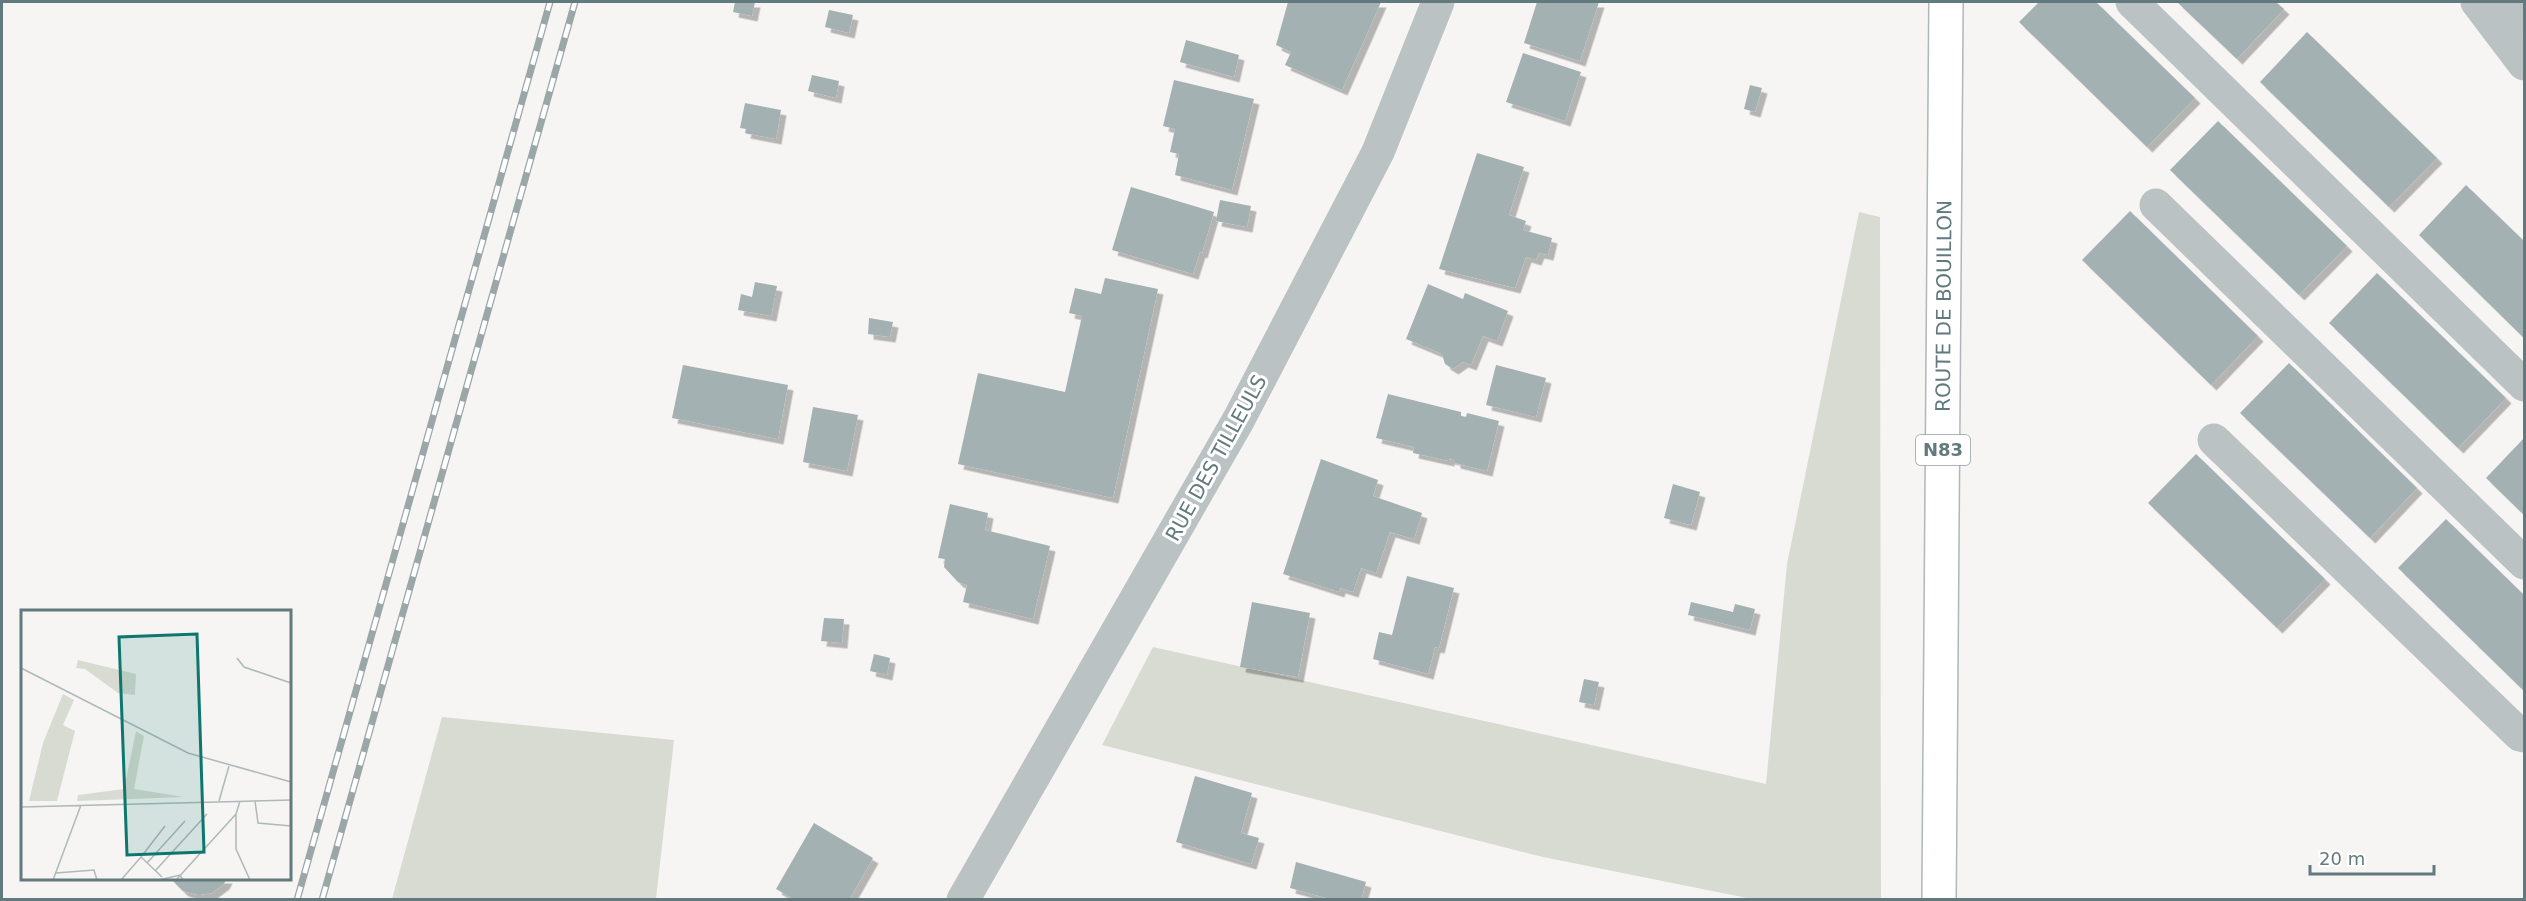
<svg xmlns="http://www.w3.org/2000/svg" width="2526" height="901" viewBox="0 0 2526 901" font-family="'DejaVu Sans',sans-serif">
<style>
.green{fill:#d8dbd2}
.building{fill:#a4b1b3;filter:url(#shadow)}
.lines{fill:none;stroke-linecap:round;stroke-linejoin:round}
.major-casing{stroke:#afb7b8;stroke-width:36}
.minor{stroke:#bbc2c3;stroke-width:33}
.major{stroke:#fff;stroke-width:33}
.rail-casing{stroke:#9ba6a8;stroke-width:7}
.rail{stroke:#fff;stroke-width:4.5;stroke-dasharray:14;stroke-linecap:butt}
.labels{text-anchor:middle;stroke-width:6;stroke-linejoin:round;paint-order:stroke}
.shield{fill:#fff;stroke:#91a2a4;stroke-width:1.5}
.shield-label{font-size:18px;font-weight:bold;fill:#627a7d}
.street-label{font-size:20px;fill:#627a7d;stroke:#fff}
.inset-road{fill:none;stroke:#aeb9b9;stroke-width:1.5}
.view{fill:#0f766e;fill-opacity:0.15;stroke:#0f766e;stroke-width:3}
.inset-edge{fill:none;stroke:#627a7d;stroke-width:3}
</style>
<defs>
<filter id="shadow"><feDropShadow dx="5.5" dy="5.5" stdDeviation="0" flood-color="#0004"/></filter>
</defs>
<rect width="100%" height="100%" fill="#f6f5f3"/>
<!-- green -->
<path class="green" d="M 1859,212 L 1880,217 L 1881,899 L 1752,899 L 1543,857 L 1102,745 L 1153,647 L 1766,784 L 1787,564 Z
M 442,717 L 674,740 L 656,899 L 392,899 Z"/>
<!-- building -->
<path class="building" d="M 735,2 L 755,2 L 752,16 L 733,12 Z
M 1288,2 L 1381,2 L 1342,90 L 1285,65 L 1291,52 L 1276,45 Z
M 1537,2 L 1599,2 L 1580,61 L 1524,43 Z
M 2039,2 L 2096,2 L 2195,98 L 2147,147 L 2019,22 Z
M 2177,2 L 2276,2 L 2284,9 L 2237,59 Z
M 829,10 L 853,15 L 849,33 L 825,27 Z
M 2307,32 L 2437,158 L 2389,207 L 2260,82 Z
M 1186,40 L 1239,55 L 1234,77 L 1180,62 Z
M 1523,53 L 1581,72 L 1565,121 L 1506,102 Z
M 812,75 L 839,81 L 836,98 L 808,91 Z
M 1174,80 L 1254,99 L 1232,190 L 1175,175 L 1179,154 L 1170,152 L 1175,129 L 1163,126 Z
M 1750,85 L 1762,88 L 1755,112 L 1744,109 Z
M 745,103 L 781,110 L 776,139 L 745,133 L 746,129 L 740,128 Z
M 2218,121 L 2347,246 L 2299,295 L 2170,170 Z
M 1477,153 L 1524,167 L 1509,215 L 1526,221 L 1523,230 L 1552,238 L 1548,255 L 1539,253 L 1536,260 L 1526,257 L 1515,288 L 1439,269 Z
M 2466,185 L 2524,241 L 2524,338 L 2419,235 Z
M 1131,187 L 1214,212 L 1202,253 L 1200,252 L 1193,274 L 1112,250 Z
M 1220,200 L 1251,206 L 1247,227 L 1216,221 Z
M 2130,211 L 2258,336 L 2211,385 L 2082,260 Z
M 2377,273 L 2506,398 L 2458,448 L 2329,323 Z
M 1105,278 L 1158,289 L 1113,498 L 958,464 L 978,373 L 1065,392 L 1082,316 L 1069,313 L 1075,288 L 1101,294 Z
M 755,282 L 777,286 L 771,316 L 738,310 L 741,294 L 752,297 Z
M 1428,284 L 1463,299 L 1465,293 L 1508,311 L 1497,341 L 1483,336 L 1471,365 L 1463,362 L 1453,369 L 1445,364 L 1442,354 L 1406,339 Z
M 869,318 L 893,322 L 890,337 L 868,334 Z
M 2289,363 L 2417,488 L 2370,538 L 2240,413 Z
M 683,365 L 788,385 L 778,439 L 672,418 Z
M 1496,365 L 1546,378 L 1536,417 L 1486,405 Z
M 1388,394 L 1461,412 L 1461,416 L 1466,417 L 1467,413 L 1499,421 L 1487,471 L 1455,463 L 1455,460 L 1449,459 L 1449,461 L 1413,453 L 1414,447 L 1376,438 Z
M 813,407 L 858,415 L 847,471 L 803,462 Z
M 2524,438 L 2524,515 L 2486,478 Z
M 2196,454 L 2325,579 L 2277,628 L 2148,503 Z
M 1321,459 L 1378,480 L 1373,496 L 1422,513 L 1414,539 L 1390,532 L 1376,573 L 1361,568 L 1353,592 L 1340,588 L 1339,592 L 1283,574 Z
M 1673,484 L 1700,492 L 1691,525 L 1664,518 Z
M 950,504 L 988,513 L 985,530 L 1050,546 L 1033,619 L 963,602 L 967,585 L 958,582 L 944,567 L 945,559 L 938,558 Z
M 2446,519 L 2524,595 L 2524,691 L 2398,568 Z
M 1407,576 L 1454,588 L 1439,648 L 1435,647 L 1428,674 L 1373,659 L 1379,632 L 1392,635 Z
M 1252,602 L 1310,613 L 1298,677 L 1240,667 Z
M 1691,602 L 1733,612 L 1735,604 L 1755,609 L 1750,630 L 1688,615 Z
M 824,618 L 844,619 L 842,643 L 821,641 Z
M 874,654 L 890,658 L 887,675 L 870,671 Z
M 1584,679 L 1599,682 L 1594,705 L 1579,702 Z
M 1195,776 L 1252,793 L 1241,833 L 1259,838 L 1251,864 L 1176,842 Z
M 814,823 L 873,858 L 849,900 L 795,900 L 776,889 Z
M 1296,862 L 1366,882 L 1361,900 L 1333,900 L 1290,888 Z
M 170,878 L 227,878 L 224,884 L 212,893 L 198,895 L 183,891 Z"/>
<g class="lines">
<defs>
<g id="major">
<path id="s1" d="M 1939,900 L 1946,2"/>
</g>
</defs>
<!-- major casing -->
<use href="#major" class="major-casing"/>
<!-- minor -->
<path class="minor" d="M 2132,2 L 2524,385
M 2477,2 L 2524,64
M 2505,2 L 2524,18
M 2156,205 L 2524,563
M 2214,440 L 2520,735 L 2524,736
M 963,900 L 1239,419 L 1378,152 L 1438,2"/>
<!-- major -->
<use href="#major" class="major"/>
<defs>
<path id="rail" d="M 297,900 L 550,2
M 322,900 L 575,2"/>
</defs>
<!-- rail casing -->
<use href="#rail" class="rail-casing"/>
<!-- rail -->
<use href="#rail" class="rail"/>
</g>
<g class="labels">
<!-- shield labels -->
<rect class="shield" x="1916" y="435" width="54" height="30" rx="4.5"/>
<g class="shield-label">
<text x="1943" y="456">N83</text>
</g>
<!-- street labels -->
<g class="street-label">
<text dy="7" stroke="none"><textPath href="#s1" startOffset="594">ROUTE DE BOUILLON</textPath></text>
<text transform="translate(1216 458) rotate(-61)" y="7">RUE DES TILLEULS</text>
</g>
</g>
<!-- overview -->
<g transform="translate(21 610)">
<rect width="270" height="270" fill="#f6f5f3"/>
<path d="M 57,50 L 115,64 L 114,85 L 97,83 L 64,59 L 55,58 ZM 42,84 L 53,90 L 42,115 L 54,121 L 36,191 L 8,191 L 22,133 ZM 115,121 L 123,126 L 113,179 L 163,187 L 56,191 L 57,185 L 103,179 Z" fill="#d8dbd2"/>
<path class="inset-road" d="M 216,48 L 223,57 L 270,73M 0,58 L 167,143 L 270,172M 198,191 L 208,156M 234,191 L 237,213 L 270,216M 0,197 L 270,190M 215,204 L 215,239 L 229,270M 126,253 L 164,211M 134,261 L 186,204M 35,263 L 73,260 L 76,270M 141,267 L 120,247 L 144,216M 32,270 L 60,195M 100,270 L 120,247M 138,270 L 159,265 L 162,270M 155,270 L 215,204 L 219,191"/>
<path class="view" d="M 176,24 L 183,242 L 106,245 L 98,27 Z"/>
<rect width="270" height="270" class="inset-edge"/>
</g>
<!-- border -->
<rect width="2526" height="901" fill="none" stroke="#627a7d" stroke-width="6"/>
<!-- scale -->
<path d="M2310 865v9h124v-9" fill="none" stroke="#627a7d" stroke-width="3"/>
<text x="2319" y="865" font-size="18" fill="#627a7d" stroke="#ffffff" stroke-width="4.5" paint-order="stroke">20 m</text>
</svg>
